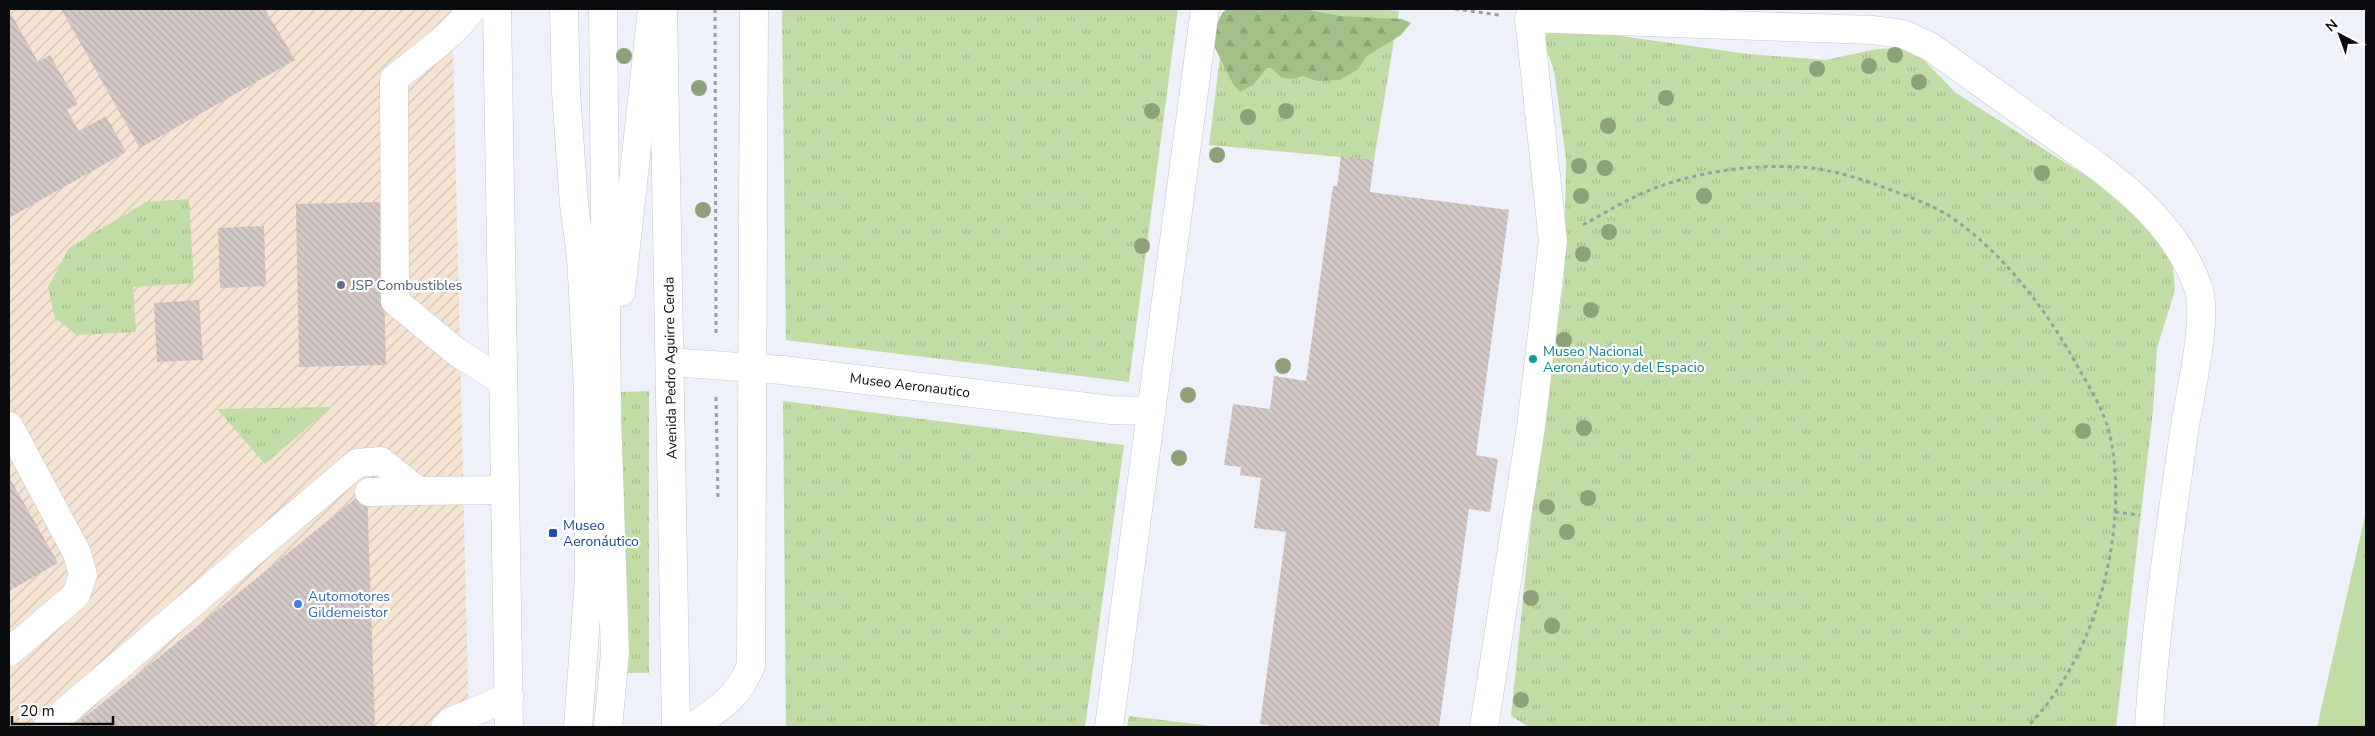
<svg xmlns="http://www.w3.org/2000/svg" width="2375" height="736" viewBox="0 0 2375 736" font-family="'Nunito Sans',sans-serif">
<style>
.industrial{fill:url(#industrial-furrows)}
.grass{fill:url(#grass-tufts)}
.forest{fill:url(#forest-firs)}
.green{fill:#c1dda5}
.building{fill:url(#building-back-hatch)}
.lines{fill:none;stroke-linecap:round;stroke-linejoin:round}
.minor-casing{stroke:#c5c7cf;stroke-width:29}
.major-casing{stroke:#c5c7cf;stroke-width:29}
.path{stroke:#9b9da4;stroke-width:3;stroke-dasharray:4 4;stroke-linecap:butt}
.minor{stroke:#fff;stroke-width:28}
.major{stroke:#fff;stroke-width:28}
.tree{fill:#8ea179}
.service-dot{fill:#5c6f8a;stroke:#fff;stroke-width:2}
.culture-dot{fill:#0f9aa8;stroke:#fff;stroke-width:2}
.transit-dot{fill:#1a4fb4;stroke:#fff;stroke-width:2}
.shop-dot{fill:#3f7fe0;stroke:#fff;stroke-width:2}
.labels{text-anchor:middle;stroke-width:4.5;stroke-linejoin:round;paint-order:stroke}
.service-label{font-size:14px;fill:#4e5e75;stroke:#fff;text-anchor:start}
.culture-label{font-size:14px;fill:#0d838f;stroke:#fff;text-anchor:start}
.street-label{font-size:14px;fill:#0b0c0f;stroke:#fff}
.transit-label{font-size:14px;fill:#164399;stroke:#fff;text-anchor:start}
.shop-label{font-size:14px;fill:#366cbe;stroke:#fff;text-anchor:start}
</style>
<defs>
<pattern id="industrial-furrows" width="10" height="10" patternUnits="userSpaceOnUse" patternTransform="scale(1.25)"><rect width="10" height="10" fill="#f6e4d3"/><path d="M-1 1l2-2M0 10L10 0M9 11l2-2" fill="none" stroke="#d2c2b4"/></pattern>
<pattern id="grass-tufts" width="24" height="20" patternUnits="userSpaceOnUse" patternTransform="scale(1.25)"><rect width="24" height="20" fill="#c1dda5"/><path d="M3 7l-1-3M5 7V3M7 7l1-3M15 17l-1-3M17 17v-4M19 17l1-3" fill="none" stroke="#a4bc8d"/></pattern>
<pattern id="forest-firs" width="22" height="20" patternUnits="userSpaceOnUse" patternTransform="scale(1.25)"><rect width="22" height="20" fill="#a4c089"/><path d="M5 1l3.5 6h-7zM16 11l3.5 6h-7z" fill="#8ca475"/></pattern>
<pattern id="building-back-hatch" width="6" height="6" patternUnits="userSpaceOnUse" patternTransform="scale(1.25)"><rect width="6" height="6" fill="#d3c8c6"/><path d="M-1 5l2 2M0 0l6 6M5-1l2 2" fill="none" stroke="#b4aba9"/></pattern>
</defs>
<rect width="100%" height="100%" fill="#eff1fa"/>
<!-- industrial -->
<path class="industrial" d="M 9,9 L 452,9 L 469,727 L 9,727 Z"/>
<!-- grass -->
<path class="grass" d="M 782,9 L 1178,9 L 1129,382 L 786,340 Z
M 1226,9 L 1380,9 L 1399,11 L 1374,160 L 1209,145 Z
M 1557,27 L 1748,54 L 1825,60 L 1877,49 L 1901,48 L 1924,60 L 1956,93 L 2094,181 L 2142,222 L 2172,255 L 2175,290 L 2157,348 L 2153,411 L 2116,727 L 1529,727 L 1511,716 L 1531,521 L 1564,279 L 1566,159 L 1554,70 L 1544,44 L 1547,32 Z
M 189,199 L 194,283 L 133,287 L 136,332 L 77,335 L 55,318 L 48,287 L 69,248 L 146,202 Z
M 649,391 L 649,673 L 625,673 L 621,392 Z
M 783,401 L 1124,445 L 1085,727 L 786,727 Z
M 331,407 L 265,464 L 217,409 Z
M 1129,716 L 1220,727 L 1127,727 Z"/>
<!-- forest -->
<path class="forest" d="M 1228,9 L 1304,9 L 1340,16 L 1402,19 L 1411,23 L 1401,35 L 1367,56 L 1357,70 L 1339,80 L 1317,81 L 1303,76 L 1293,79 L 1282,78 L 1271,68 L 1267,68 L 1253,85 L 1240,92 L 1233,84 L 1213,44 L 1213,33 L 1222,13 Z"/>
<!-- green -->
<path class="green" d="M 2366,511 L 2366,727 L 2317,727 Z"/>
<!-- building -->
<path class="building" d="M 61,9 L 265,9 L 295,60 L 140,148 Z
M 9,10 L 38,62 L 50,55 L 78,104 L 67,110 L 79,131 L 106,116 L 126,152 L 9,218 Z
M 1341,156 L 1374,160 L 1370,192 L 1509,210 L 1476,455 L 1498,459 L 1490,512 L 1469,509 L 1439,727 L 1267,727 L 1268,725 L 1260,724 L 1286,532 L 1254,528 L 1261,478 L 1240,475 L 1241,467 L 1224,465 L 1233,404 L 1270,409 L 1274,376 L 1306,381 L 1333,186 L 1337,186 Z
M 382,202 L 386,365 L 299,367 L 296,204 Z
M 264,226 L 266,286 L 220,288 L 218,228 Z
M 199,300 L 203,360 L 157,362 L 154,303 Z
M 9,477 L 58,563 L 9,591 Z
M 367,489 L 375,727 L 81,727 L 81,720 Z"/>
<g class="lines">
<defs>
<path id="minor" d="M 472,9 C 451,37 421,57 394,79 L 395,301 L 458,353 L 503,381
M 564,9 L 566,92 L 574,204 L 581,256 L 588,389 L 589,577 L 578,727
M 603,9 L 607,415 L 615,653 L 608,727
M 621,292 L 652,9
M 670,362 L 782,370 L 1111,410 L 1150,411
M 9,426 L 77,553 L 83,575 L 76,595 L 9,652
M 369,492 L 418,491
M 47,727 L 357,463 L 381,461 L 418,491 L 504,490
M 445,727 L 450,722 L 509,697
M 692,727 C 719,709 739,697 751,665 L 754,9
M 1109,727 L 1205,9
M 1484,727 L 1531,427 L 1553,241 L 1529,18 L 1872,30 L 1903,34 L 1929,46 C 1968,73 2006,101 2045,129 C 2105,171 2172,214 2198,287 C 2209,317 2189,397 2184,432 C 2170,530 2155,629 2149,727"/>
<path id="major" d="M 497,9 L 509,727
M 663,9 L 676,727"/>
</defs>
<!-- minor casing -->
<use href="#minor" class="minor-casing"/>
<!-- major casing -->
<use href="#major" class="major-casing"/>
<!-- path -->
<path class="path" d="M 715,9 L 716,333
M 1455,9 L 1499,15
M 1583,225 C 1603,214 1622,202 1643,193 C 1688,173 1749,164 1797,167 C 1826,168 1856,177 1883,187 C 1909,197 1940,207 1962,225 C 2009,261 2045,309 2074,360 C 2087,384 2104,409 2110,435 C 2130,530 2096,658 2027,727
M 716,397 L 718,501
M 2115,512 L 2140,515
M 2365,555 L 2366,556"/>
<!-- minor -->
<use href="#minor" class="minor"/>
<!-- major -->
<use href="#major" class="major"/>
</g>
<!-- trees -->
<g class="tree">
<circle cx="1895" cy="55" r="8"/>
<circle cx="624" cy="56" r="8"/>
<circle cx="1869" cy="66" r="8"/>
<circle cx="1817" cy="69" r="8"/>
<circle cx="1919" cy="82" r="8"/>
<circle cx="699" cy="88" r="8"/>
<circle cx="1666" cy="98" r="8"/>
<circle cx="1152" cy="111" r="8"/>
<circle cx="1286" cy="111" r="8"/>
<circle cx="1248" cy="117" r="8"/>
<circle cx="1608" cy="126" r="8"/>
<circle cx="1217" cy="155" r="8"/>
<circle cx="1579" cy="166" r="8"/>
<circle cx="1605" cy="168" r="8"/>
<circle cx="2042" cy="173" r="8"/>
<circle cx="1581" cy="196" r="8"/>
<circle cx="1704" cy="196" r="8"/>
<circle cx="703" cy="210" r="8"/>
<circle cx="1609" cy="232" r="8"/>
<circle cx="1142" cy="246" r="8"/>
<circle cx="1583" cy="254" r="8"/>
<circle cx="1591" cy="310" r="8"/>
<circle cx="1564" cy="340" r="8"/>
<circle cx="1283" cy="366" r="8"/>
<circle cx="1188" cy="395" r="8"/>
<circle cx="1584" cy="428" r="8"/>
<circle cx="2083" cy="431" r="8"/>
<circle cx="1179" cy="458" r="8"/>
<circle cx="1588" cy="498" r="8"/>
<circle cx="1547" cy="507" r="8"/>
<circle cx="1567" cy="532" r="8"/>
<circle cx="1531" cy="598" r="8"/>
<circle cx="1552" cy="626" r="8"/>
<circle cx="1521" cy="700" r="8"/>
</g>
<!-- markers -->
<circle class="service-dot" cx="341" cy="285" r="5"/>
<circle class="culture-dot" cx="1533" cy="359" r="5"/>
<rect class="transit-dot" x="548" y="528" width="10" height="10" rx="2.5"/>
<circle class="shop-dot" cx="298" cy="604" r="5"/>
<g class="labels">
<!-- service labels -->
<g class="service-label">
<text x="351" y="290">JSP Combustibles</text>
</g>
<!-- culture labels -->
<g class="culture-label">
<text x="1543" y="356">Museo Nacional<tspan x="1543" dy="16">Aeronáutico y del Espacio</tspan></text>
</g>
<!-- street labels -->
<g class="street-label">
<text transform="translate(670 368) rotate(-91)" y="5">Avenida Pedro Aguirre Cerda</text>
<text transform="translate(910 385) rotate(7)" y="5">Museo Aeronautico</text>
</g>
<!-- transit labels -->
<g class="transit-label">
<text x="563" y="530">Museo<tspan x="563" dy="16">Aeronáutico</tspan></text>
</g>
<!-- shop labels -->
<g class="shop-label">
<text x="308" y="601">Automotores<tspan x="308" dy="16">Gildemeistor</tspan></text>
</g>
</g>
<!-- border -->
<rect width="2375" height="736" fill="none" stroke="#0b0c0f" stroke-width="20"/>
<!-- north arrow -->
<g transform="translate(2340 35) rotate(319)" stroke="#ffffff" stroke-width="4" paint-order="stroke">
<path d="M0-4L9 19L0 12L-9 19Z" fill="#0b0c0f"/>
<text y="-8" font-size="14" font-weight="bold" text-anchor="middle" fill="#0b0c0f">N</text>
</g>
<!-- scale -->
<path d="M12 716v8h101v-8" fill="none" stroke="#0b0c0f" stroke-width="2.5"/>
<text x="20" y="716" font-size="15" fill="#0b0c0f" stroke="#ffffff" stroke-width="4" paint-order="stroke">20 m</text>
</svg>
